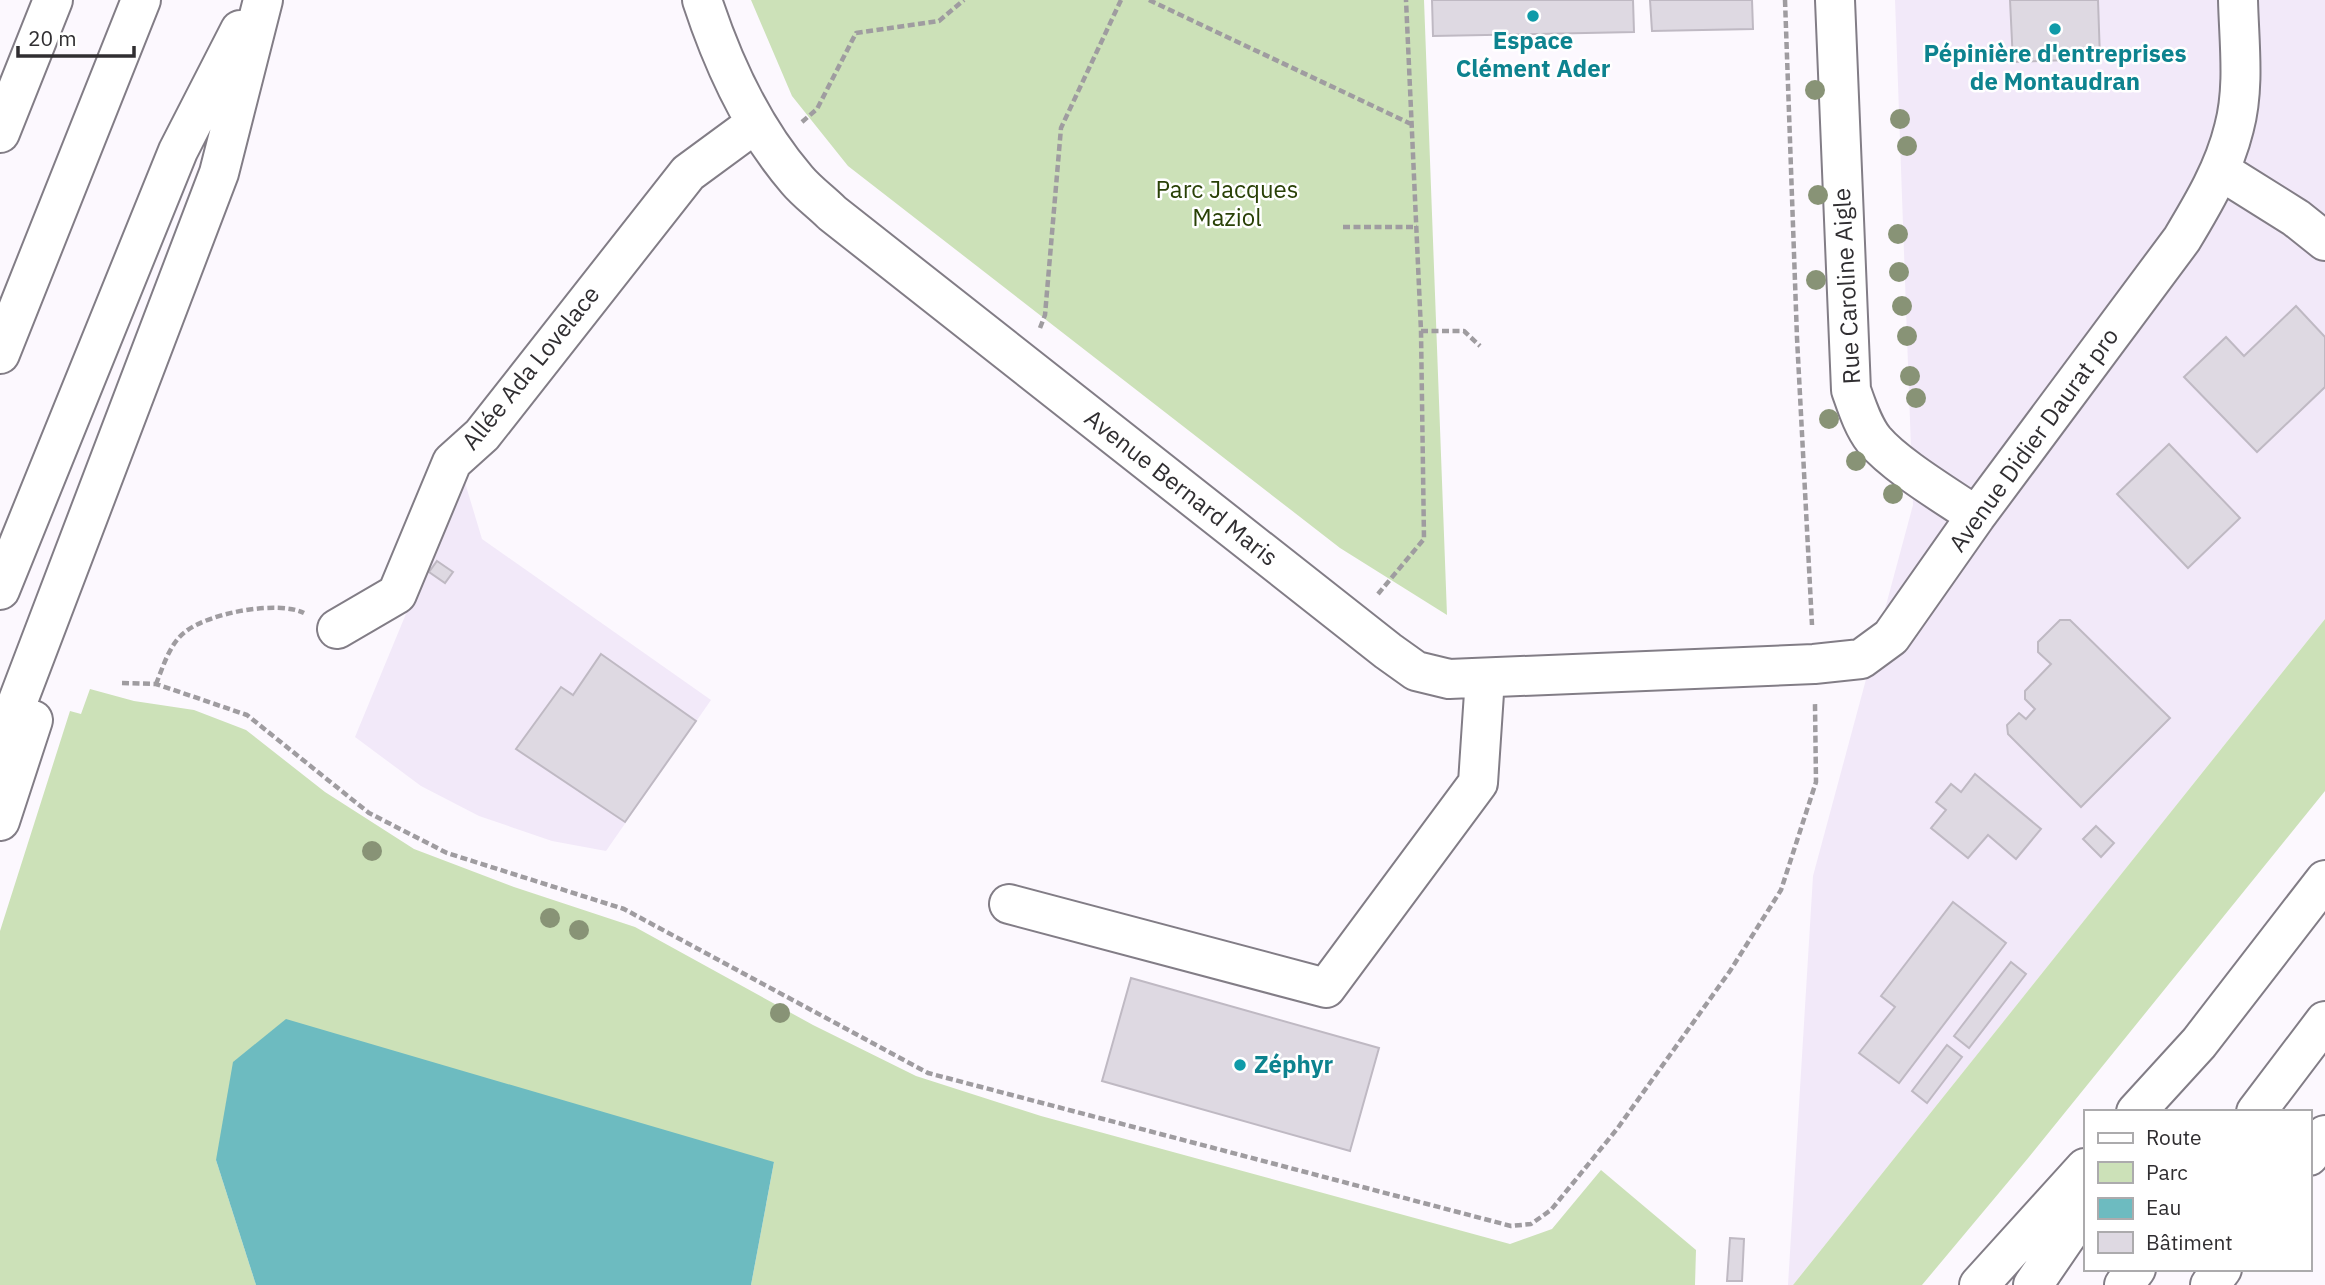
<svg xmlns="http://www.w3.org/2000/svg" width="2325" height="1285" viewBox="0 0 2325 1285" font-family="'IBM Plex Sans',sans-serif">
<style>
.built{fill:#f2e9f9}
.green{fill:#cce1b8}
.water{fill:#6dbbc0}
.building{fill:#ded9e2;stroke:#bfb9c3;stroke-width:2}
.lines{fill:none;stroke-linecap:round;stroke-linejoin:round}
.minor-casing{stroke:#827d86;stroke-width:42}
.highway-casing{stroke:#827d86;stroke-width:42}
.path{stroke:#9f9ca0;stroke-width:4.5;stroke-dasharray:7 3.5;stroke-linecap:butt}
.minor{stroke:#fff;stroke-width:38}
.highway{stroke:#fff;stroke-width:38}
.tree{fill:#889376}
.culture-dot{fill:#0f9aa8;stroke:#fff;stroke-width:2.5}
.labels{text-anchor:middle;stroke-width:5;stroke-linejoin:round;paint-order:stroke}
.culture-label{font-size:24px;font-weight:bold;fill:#0d838f;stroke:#fff}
.park-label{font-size:24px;fill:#294106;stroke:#fff}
.street-label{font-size:24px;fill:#302e31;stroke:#fff}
</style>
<rect width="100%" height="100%" fill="#fcf8fe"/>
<!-- built -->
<path class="built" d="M 1895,0 L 2325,0 L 2325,619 L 1793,1285 L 1788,1285 L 1813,876 L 1913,505 Z
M 463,476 L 482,539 L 711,700 L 606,851 L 552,841 L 479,816 L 421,786 L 355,737 Z"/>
<!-- green -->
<path class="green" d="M 751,0 L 1424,0 L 1447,615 L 1340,548 L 848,166 L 792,96 Z
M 2325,619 L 2325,791 L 2029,1157 L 1922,1285 L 1793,1285 Z
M 90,689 L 134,701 L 194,710 L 246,730 L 325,792 L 414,849 L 514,887 L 635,927 L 813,1025 L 916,1076 L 1041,1116 L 1510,1244 L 1552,1229 L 1601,1170 L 1696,1250 L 1695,1285 L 751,1285 L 774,1162 L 216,1160 L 256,1285 L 0,1285 L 0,931 L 70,711 L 81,714 Z"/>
<!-- water -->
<path class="water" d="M 286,1019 L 774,1162 L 751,1285 L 256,1285 L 216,1160 L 233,1062 Z"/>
<!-- building -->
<path class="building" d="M 1432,0 L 1633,0 L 1634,32 L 1433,36 Z
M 1650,0 L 1752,0 L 1753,29 L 1652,31 Z
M 2010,0 L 2098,0 L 2100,59 L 2013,62 Z
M 2296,306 L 2325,337 L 2325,387 L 2257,452 L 2184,377 L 2226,337 L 2244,356 Z
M 2169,444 L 2240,518 L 2188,568 L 2117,494 Z
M 437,561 L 453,572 L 445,583 L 429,572 Z
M 2060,620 L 2070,620 L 2170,718 L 2081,807 L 2008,734 L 2007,725 L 2019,713 L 2026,719 L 2035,709 L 2025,699 L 2025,691 L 2051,664 L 2038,652 L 2038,642 Z
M 601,654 L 696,721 L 625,822 L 516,749 L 561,687 L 573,695 Z
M 1975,774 L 2041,829 L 2016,859 L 1988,835 L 1968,858 L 1931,828 L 1946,810 L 1936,802 L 1951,784 L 1961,792 Z
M 2096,826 L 2114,843 L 2101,857 L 2083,839 Z
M 1953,902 L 2006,943 L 1899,1083 L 1859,1053 L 1895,1007 L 1881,996 Z
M 2011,962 L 2026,974 L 1969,1048 L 1954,1036 Z
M 1131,978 L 1379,1048 L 1350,1151 L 1102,1081 Z
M 1947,1045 L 1962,1057 L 1927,1103 L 1912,1091 Z
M 1730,1238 L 1744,1239 L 1742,1281 L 1727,1281 Z"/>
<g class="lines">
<defs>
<path id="minor" d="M 702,0 C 723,64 752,128 797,180 C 807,192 821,202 832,213 L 1388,651 L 1416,671 L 1449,679 L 1814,664 L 1861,659 L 1891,637 L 1976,516 L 2182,239 C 2203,204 2224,169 2234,128 C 2245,87 2239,42 2238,0
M 1835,0 L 1851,390 C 1857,407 1863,426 1874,440 C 1896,466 1947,496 1976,516
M 2221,171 L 2296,218 L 2325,241
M 337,629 L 397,594 L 452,462 L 482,435 L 688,173 L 756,123
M 1009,904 L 1326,988 L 1478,783 L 1485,678"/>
<path id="highway" d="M 0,133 L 53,0
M 0,354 L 141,0
M 0,590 L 178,151 L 240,30
M 0,748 L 219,173 L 263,0
M 0,821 L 33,720
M 2136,1112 L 2199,1043 L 2325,880
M 2256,1112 L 2325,1021
M 2309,1156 L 2325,1135
M 1979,1285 L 2085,1168
M 2033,1285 L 2085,1209
M 2124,1285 L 2136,1269
M 2210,1285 L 2222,1269"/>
</defs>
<!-- minor casing -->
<use href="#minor" class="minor-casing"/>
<!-- highway casing -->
<use href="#highway" class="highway-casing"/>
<!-- path -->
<path class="path" d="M 1149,0 L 1411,124
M 1785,0 L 1797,338 L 1812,625
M 802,122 L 817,109 L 856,33 L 939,21 L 964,0
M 1343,227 L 1417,227
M 1040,328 L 1045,315 L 1061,128 L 1121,0
M 1421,331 L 1464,331 L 1480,346
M 1378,594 L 1424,539 L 1421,331 L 1406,0
M 122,683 L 156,684 L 247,715 L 369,813 L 447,853 L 624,909 L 928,1073 L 1511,1226 L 1531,1224 L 1551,1210 L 1617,1129 L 1730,971 L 1781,890 L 1816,782 L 1815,704
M 156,684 C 163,667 170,643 185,632 C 208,613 278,600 304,613"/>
<!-- minor -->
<use href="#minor" class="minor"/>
<!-- highway -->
<use href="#highway" class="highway"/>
</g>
<!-- trees -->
<g class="tree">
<circle cx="1815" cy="90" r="10"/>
<circle cx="1900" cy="119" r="10"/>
<circle cx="1907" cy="146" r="10"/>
<circle cx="1818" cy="195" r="10"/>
<circle cx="1898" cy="234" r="10"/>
<circle cx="1899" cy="272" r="10"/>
<circle cx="1816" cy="280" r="10"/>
<circle cx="1902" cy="306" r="10"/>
<circle cx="1907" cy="336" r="10"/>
<circle cx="1910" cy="376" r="10"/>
<circle cx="1916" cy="398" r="10"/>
<circle cx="1829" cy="419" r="10"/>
<circle cx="1856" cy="461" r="10"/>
<circle cx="1893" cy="494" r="10"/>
<circle cx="372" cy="851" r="10"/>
<circle cx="550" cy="918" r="10"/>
<circle cx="579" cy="930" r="10"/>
<circle cx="780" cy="1013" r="10"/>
</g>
<!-- markers -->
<g class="culture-dot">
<circle cx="1533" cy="16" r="7"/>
<circle cx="2055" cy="29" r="7"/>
<circle cx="1240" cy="1065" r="7"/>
</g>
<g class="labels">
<!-- culture labels -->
<g class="culture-label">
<text x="1533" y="49">Espace<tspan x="1533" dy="28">Clément Ader</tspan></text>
<text x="2055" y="62">Pépinière d'entreprises<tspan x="2055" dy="28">de Montaudran</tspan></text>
<text x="1254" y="1073" text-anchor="start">Zéphyr</text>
</g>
<!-- park labels -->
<g class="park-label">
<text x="1227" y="198">Parc Jacques<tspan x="1227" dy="28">Maziol</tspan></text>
</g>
<!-- street labels -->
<g class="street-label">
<text transform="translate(1847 286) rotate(-93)" y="8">Rue Caroline Aigle</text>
<text transform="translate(531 368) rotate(-51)" y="8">Allée Ada Lovelace</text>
<text transform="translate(2034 440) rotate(-54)" y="8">Avenue Didier Daurat pro</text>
<text transform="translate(1181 488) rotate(38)" y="8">Avenue Bernard Maris</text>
</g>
</g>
<!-- legend -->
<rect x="2084" y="1110" width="228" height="161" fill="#ffffff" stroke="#acabad" stroke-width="2"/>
<rect x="2098" y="1133" width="35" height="10" fill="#ffffff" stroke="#acabad" stroke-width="2"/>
<text x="2146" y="1145" font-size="21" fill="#302e31">Route</text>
<rect x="2098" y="1162" width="35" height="21" fill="#cce1b8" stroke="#acabad" stroke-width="2"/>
<text x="2146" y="1180" font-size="21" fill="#302e31">Parc</text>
<rect x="2098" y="1198" width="35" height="21" fill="#6dbbc0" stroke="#acabad" stroke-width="2"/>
<text x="2146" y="1215" font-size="21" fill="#302e31">Eau</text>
<rect x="2098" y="1232" width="35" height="21" fill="#ded9e2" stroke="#acabad" stroke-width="2"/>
<text x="2146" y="1250" font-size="21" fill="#302e31">Bâtiment</text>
<!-- scale -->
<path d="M18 46v10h116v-10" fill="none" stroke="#302e31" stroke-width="3.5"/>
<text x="28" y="46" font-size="21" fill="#302e31" stroke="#ffffff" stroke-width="5" paint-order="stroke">20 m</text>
</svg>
